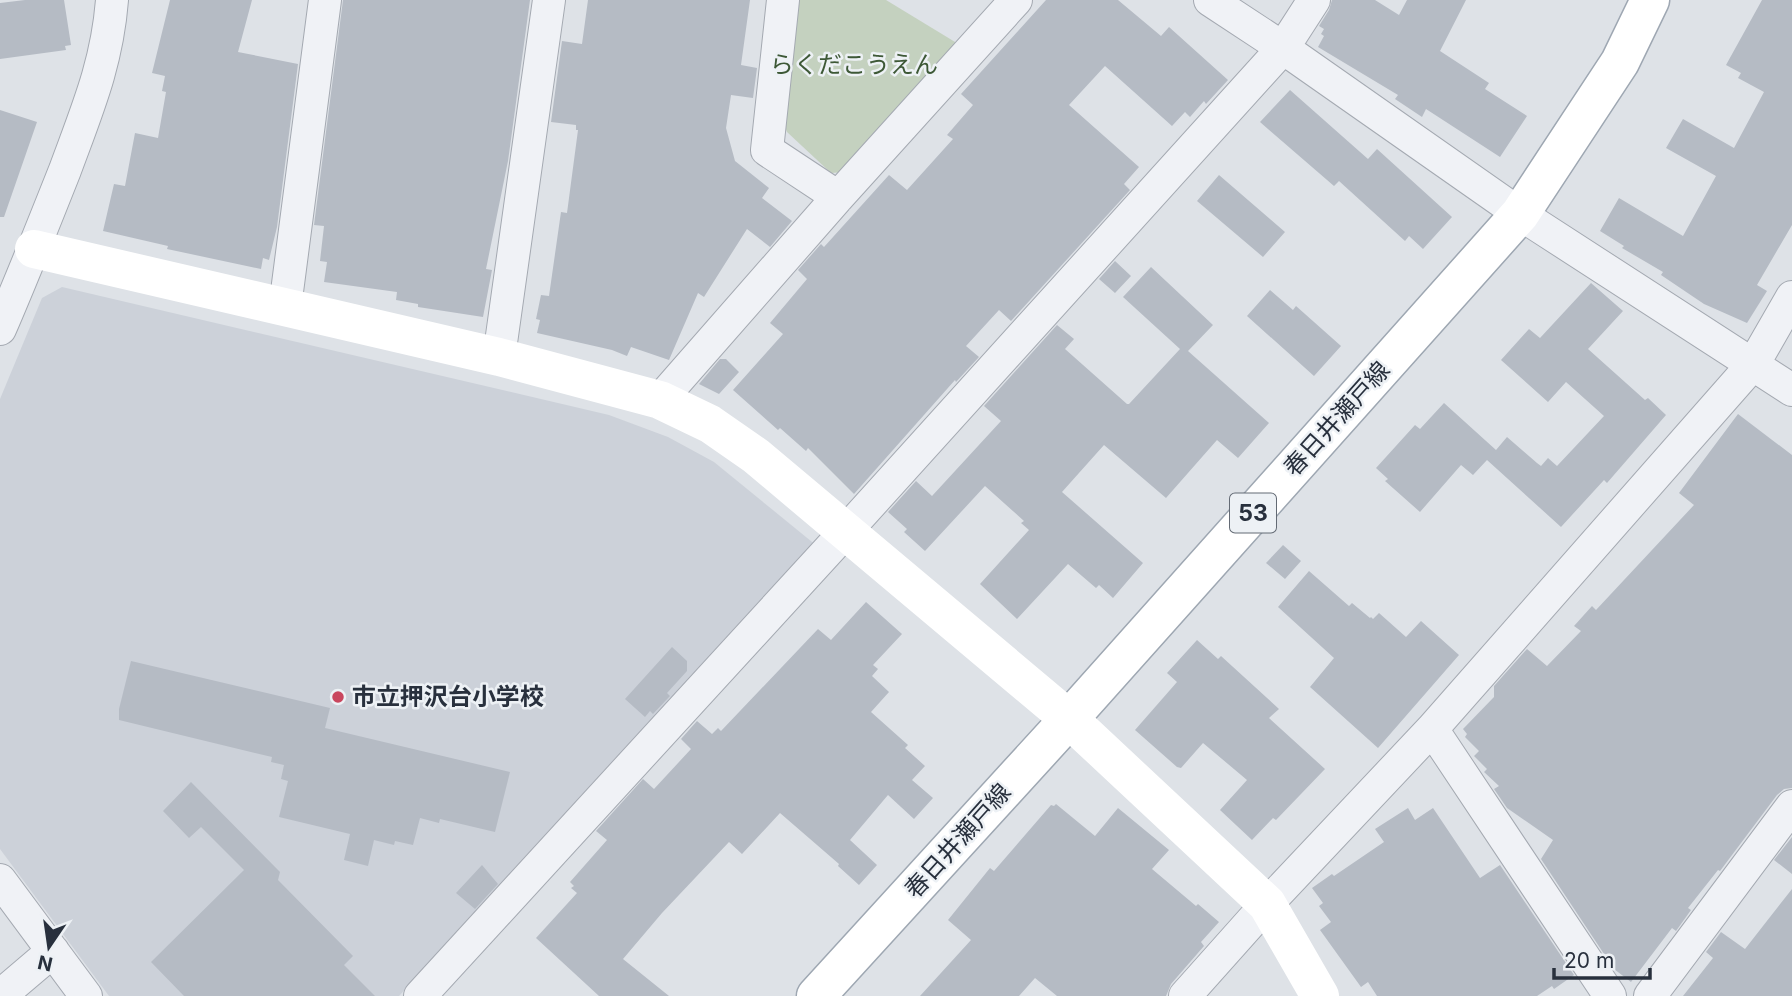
<svg xmlns="http://www.w3.org/2000/svg" width="1792" height="996" viewBox="0 0 1792 996" font-family="Inter,'Noto Sans JP',sans-serif">
<style>
.built{fill:#ccd1d9}
.green{fill:#c4d1bf}
.building{fill:#b5bbc4}
.lines{fill:none;stroke-linecap:round;stroke-linejoin:round}
.street-casing{stroke:#a4a9b1;stroke-width:34}
.primary-casing{stroke:#9ea7b2;stroke-width:41}
.street{stroke:#f0f2f6;stroke-width:32}
.secondary{stroke:#fff;stroke-width:38}
.primary{stroke:#fff;stroke-width:38}
.poi-dot{fill:#c9465e;stroke:#edf1f5;stroke-width:2.5}
.labels{text-anchor:middle;stroke-width:5;stroke-linejoin:round;paint-order:stroke}
.shield{fill:#edf1f5;stroke:#636a74;stroke-width:2}
.shield-label{font-size:23px;font-weight:bold;fill:#28303d}
.park-label{font-size:24px;fill:#3d5836;stroke:#edf1f5}
.street-label{font-size:24px;fill:#28303d;stroke:#edf1f5}
.poi-label{font-size:24px;font-weight:bold;fill:#28303d;stroke:#edf1f5;text-anchor:start}
</style>
<rect width="100%" height="100%" fill="#dee2e7"/>
<!-- built -->
<path class="built" d="M 62,287 L 609,415 L 668,437 L 714,462 L 817,546 L 399,996 L 109,996 L 0,849 L 0,399 L 42,298 Z"/>
<!-- green -->
<path class="green" d="M 796,0 L 886,0 L 960,45 L 845,172 L 831,173 L 787,132 L 782,120 Z"/>
<!-- building -->
<path class="building" d="M 25,0 L 64,0 L 71,45 L 65,46 L 66,50 L 0,59 L 0,3 Z
M 170,0 L 252,0 L 238,52 L 298,64 L 277,227 L 269,260 L 263,258 L 261,269 L 167,249 L 168,246 L 103,231 L 114,184 L 125,186 L 135,133 L 158,138 L 166,92 L 162,91 L 165,76 L 152,73 Z
M 343,0 L 530,0 L 508,161 L 486,269 L 492,270 L 483,317 L 418,307 L 418,304 L 396,300 L 397,292 L 324,282 L 327,262 L 320,261 L 324,226 L 314,225 Z
M 588,0 L 750,0 L 741,65 L 757,68 L 753,98 L 731,95 L 726,128 L 735,161 L 769,188 L 762,198 L 792,221 L 770,247 L 747,229 L 704,297 L 698,293 L 669,360 L 631,347 L 627,356 L 612,350 L 537,333 L 540,320 L 536,319 L 541,295 L 549,296 L 561,212 L 567,213 L 578,130 L 576,130 L 576,125 L 551,122 L 562,41 L 582,44 Z
M 1046,0 L 1118,0 L 1161,36 L 1169,27 L 1228,80 L 1206,104 L 1204,101 L 1190,117 L 1185,112 L 1172,126 L 1105,66 L 1069,105 L 1139,167 L 1124,184 L 1130,190 L 1011,321 L 999,310 L 966,346 L 979,357 L 956,382 L 955,380 L 854,494 L 808,448 L 806,451 L 780,428 L 778,430 L 733,390 L 783,334 L 770,323 L 807,279 L 798,270 L 821,244 L 824,247 L 889,175 L 907,190 L 953,139 L 947,135 L 973,105 L 961,94 Z
M 1332,0 L 1375,0 L 1399,15 L 1407,0 L 1466,0 L 1440,51 L 1489,83 L 1485,89 L 1527,116 L 1500,157 L 1426,109 L 1422,117 L 1395,99 L 1398,95 L 1318,47 L 1324,36 L 1321,34 L 1324,29 L 1319,26 L 1329,10 Z
M 1762,0 L 1792,0 L 1792,225 L 1757,285 L 1767,291 L 1747,323 L 1704,304 L 1661,275 L 1663,272 L 1622,248 L 1624,246 L 1600,231 L 1619,198 L 1683,236 L 1716,176 L 1666,148 L 1683,119 L 1734,148 L 1764,92 L 1738,78 L 1741,73 L 1726,65 Z
M 1290,90 L 1368,159 L 1377,149 L 1452,217 L 1423,249 L 1409,236 L 1405,241 L 1339,181 L 1334,186 L 1260,122 Z
M 0,110 L 37,122 L 4,217 L 0,217 Z
M 1219,175 L 1285,232 L 1263,257 L 1197,201 Z
M 1115,261 L 1131,276 L 1115,293 L 1099,279 Z
M 1151,267 L 1213,325 L 1188,351 L 1269,423 L 1238,458 L 1217,440 L 1166,498 L 1104,445 L 1062,492 L 1143,563 L 1113,598 L 1099,585 L 1096,588 L 1068,564 L 1017,619 L 980,584 L 1029,530 L 1021,523 L 1024,521 L 985,486 L 925,551 L 904,532 L 907,529 L 888,512 L 916,481 L 932,496 L 1001,421 L 984,406 L 1057,325 L 1074,339 L 1065,349 L 1127,404 L 1129,404 L 1180,349 L 1123,297 Z
M 1591,283 L 1623,311 L 1588,349 L 1645,400 L 1648,398 L 1666,415 L 1607,483 L 1604,480 L 1561,527 L 1487,460 L 1473,475 L 1461,465 L 1420,512 L 1385,481 L 1388,479 L 1376,468 L 1415,425 L 1420,429 L 1444,403 L 1496,450 L 1507,437 L 1537,463 L 1541,466 L 1548,458 L 1557,466 L 1604,416 L 1566,382 L 1548,402 L 1501,360 L 1529,329 L 1540,338 Z
M 1270,290 L 1293,310 L 1296,306 L 1341,346 L 1314,376 L 1247,316 Z
M 720,359 L 726,359 L 739,372 L 719,394 L 699,384 Z
M 1738,414 L 1792,455 L 1792,788 L 1784,789 L 1777,795 L 1720,871 L 1718,870 L 1688,908 L 1691,910 L 1676,931 L 1672,928 L 1631,982 L 1614,969 L 1541,859 L 1553,840 L 1507,808 L 1494,789 L 1499,786 L 1484,772 L 1487,769 L 1474,756 L 1479,751 L 1465,737 L 1467,734 L 1463,729 L 1494,697 L 1494,686 L 1527,649 L 1547,666 L 1581,631 L 1574,626 L 1592,606 L 1596,610 L 1694,505 L 1679,493 Z
M 1283,545 L 1301,561 L 1285,579 L 1266,563 Z
M 1309,571 L 1349,606 L 1352,603 L 1370,618 L 1371,617 L 1373,619 L 1379,613 L 1406,637 L 1421,621 L 1459,655 L 1378,748 L 1310,687 L 1334,658 L 1278,607 Z
M 866,602 L 902,634 L 873,665 L 878,669 L 872,676 L 889,692 L 871,712 L 908,745 L 905,748 L 925,766 L 912,780 L 933,798 L 914,819 L 888,795 L 850,840 L 877,865 L 859,885 L 838,866 L 839,864 L 780,813 L 742,854 L 729,842 L 662,913 L 623,959 L 669,996 L 599,996 L 536,938 L 577,893 L 571,888 L 574,886 L 570,882 L 607,840 L 596,831 L 643,779 L 654,789 L 691,749 L 681,739 L 697,721 L 712,734 L 718,728 L 721,731 L 818,629 L 831,640 Z
M 1197,640 L 1218,659 L 1221,656 L 1279,709 L 1269,718 L 1325,769 L 1276,820 L 1273,818 L 1252,840 L 1220,810 L 1247,780 L 1203,743 L 1181,768 L 1177,767 L 1135,730 L 1177,682 L 1167,673 Z
M 672,647 L 687,661 L 687,671 L 667,693 L 670,696 L 653,714 L 650,711 L 645,717 L 625,699 Z
M 131,661 L 330,708 L 325,728 L 510,772 L 495,832 L 440,819 L 439,823 L 420,818 L 413,845 L 395,841 L 394,845 L 374,840 L 368,866 L 344,860 L 350,834 L 279,817 L 288,781 L 281,779 L 284,765 L 271,762 L 272,757 L 119,720 L 119,709 Z
M 191,782 L 280,872 L 278,880 L 353,956 L 344,965 L 375,996 L 184,996 L 151,962 L 244,870 L 201,827 L 189,838 L 163,811 Z
M 1056,804 L 1095,836 L 1118,808 L 1169,850 L 1152,869 L 1196,906 L 1198,904 L 1219,922 L 1201,942 L 1204,946 L 1171,984 L 1166,996 L 1057,996 L 1035,978 L 1019,996 L 920,996 L 971,940 L 948,920 L 990,868 L 994,871 L 1051,805 L 1054,806 Z
M 1408,808 L 1415,820 L 1433,808 L 1480,878 L 1500,865 L 1574,975 L 1554,989 L 1552,986 L 1537,996 L 1377,996 L 1368,982 L 1361,987 L 1320,930 L 1331,922 L 1319,906 L 1323,903 L 1312,888 L 1332,874 L 1334,876 L 1384,842 L 1375,829 Z
M 1792,837 L 1792,874 L 1774,860 Z
M 482,865 L 498,884 L 475,909 L 456,893 Z
M 1792,889 L 1792,996 L 1683,996 L 1713,958 L 1706,952 L 1721,932 L 1745,949 Z"/>
<g class="lines">
<defs>
<path id="street" d="M 783,0 L 767,150 L 838,197
M 1210,0 L 1283,48 L 1520,214 L 1792,390
M 285,307 L 325,0
M 0,329 C 23,276 44,223 65,170 C 87,110 107,64 112,0
M 499,357 L 549,0
M 660,400 L 838,197 L 1016,0
M 1432,729 L 1610,996
M 0,880 L 86,996
M 0,996 L 53,951
M 420,996 L 847,530 L 1283,48 L 1314,0
M 1185,996 L 1267,904 L 1432,729 L 1754,363 L 1792,297
M 1650,996 L 1792,806"/>
<path id="primary" d="M 816,996 L 1069,719 L 1520,214 L 1620,62 L 1650,0"/>
</defs>
<!-- street casing -->
<use href="#street" class="street-casing"/>
<!-- primary casing -->
<use href="#primary" class="primary-casing"/>
<!-- street -->
<use href="#street" class="street"/>
<!-- secondary -->
<path class="secondary" d="M 34,249 L 499,357 L 660,400 L 710,424 L 756,456 L 1069,719 L 1267,904 L 1320,996"/>
<!-- primary -->
<use href="#primary" class="primary"/>
</g>
<!-- markers -->
<circle class="poi-dot" cx="338" cy="697" r="7"/>
<g class="labels">
<!-- shield labels -->
<rect class="shield" x="1230" y="493.5" width="46" height="39" rx="5"/>
<g class="shield-label">
<text x="1253" y="521">53</text>
</g>
<!-- park labels -->
<g class="park-label">
<text x="854" y="73">らくだこうえん</text>
</g>
<!-- street labels -->
<g class="street-label">
<text transform="translate(1337 419) rotate(-48)" y="8">春日井瀬戸線</text>
<text transform="translate(958 841) rotate(-48)" y="8">春日井瀬戸線</text>
</g>
<!-- poi labels -->
<g class="poi-label">
<text x="352" y="705">市立押沢台小学校</text>
</g>
</g>
<!-- north arrow -->
<g transform="translate(49 947) rotate(193)" stroke="#edf1f5" stroke-width="5" paint-order="stroke">
<path d="M0-5L12 26L0 18L-12 26Z" fill="#28303d"/>
<text y="-10" font-size="19" font-weight="bold" text-anchor="middle" fill="#28303d">N</text>
</g>
<!-- scale -->
<path d="M1554 968v10h96v-10" fill="none" stroke="#28303d" stroke-width="3.5"/>
<text x="1564" y="968" font-size="21" fill="#28303d" stroke="#edf1f5" stroke-width="5" paint-order="stroke">20 m</text>
</svg>
